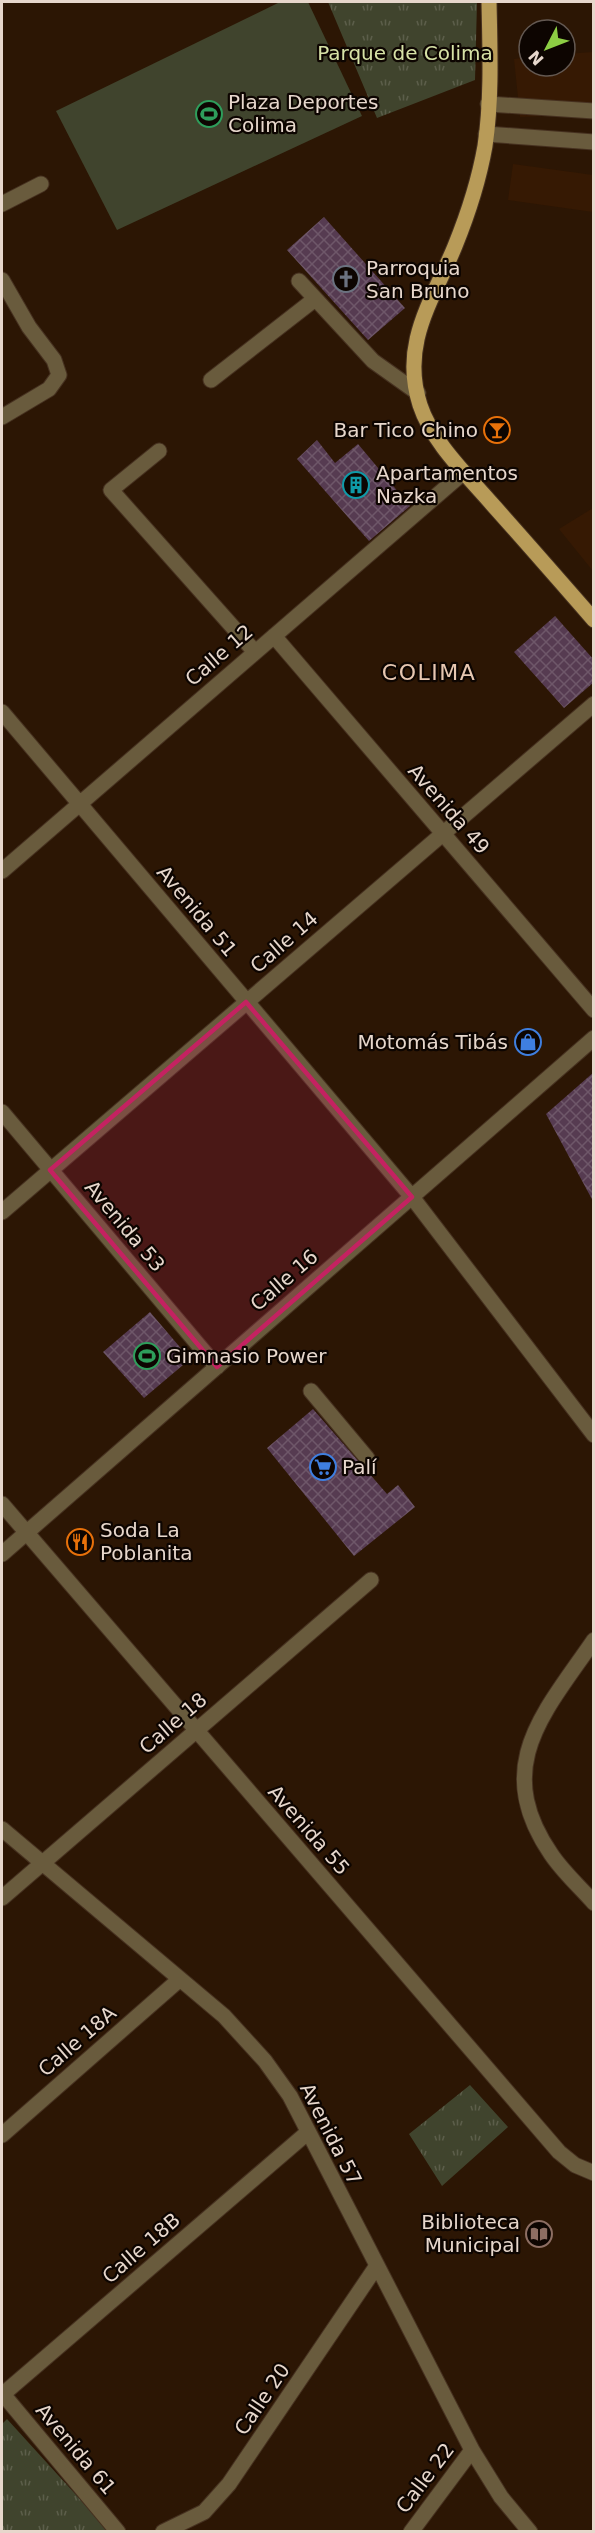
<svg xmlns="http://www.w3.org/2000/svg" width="595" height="2533" viewBox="0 0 595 2533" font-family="'DejaVu Sans',sans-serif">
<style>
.built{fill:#361903}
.grass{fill:#40442d}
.park{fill:url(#park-tufts)}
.building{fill:url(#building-cross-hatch)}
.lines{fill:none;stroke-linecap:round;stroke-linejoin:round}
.minor-casing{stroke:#463120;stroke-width:17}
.major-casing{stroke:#463120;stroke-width:17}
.minor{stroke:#695b3d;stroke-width:15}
.major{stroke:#b89b58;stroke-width:15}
.marked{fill:#c42261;fill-opacity:0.2;stroke:#c42261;stroke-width:4.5;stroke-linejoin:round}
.labels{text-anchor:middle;stroke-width:4.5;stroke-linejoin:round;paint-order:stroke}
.park-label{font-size:20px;fill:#d7e2a6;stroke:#0d0501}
.poi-label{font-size:20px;fill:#e7d7cc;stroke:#0d0501;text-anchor:start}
.street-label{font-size:20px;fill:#e7d7cc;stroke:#0d0501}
.quarter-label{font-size:22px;letter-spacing:1.5px;fill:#e7c7b1;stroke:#0d0501}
</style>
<defs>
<pattern id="park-tufts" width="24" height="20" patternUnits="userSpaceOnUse" patternTransform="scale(1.5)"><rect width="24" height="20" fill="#40442d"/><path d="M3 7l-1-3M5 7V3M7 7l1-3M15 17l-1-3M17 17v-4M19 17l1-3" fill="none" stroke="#5c5e4a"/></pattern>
<pattern id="building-cross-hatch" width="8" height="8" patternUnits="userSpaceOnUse" patternTransform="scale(1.5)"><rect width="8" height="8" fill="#563b51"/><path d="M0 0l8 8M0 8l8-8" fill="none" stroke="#6e5769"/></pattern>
</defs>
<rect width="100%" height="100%" fill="#2c1604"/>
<!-- built -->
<path class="built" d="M 593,52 L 593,114 L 520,117 L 514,59 L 529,57 L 529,66 L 565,66 L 565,54 Z
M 513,164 L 593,175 L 593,212 L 508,200 Z
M 593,508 L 593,571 L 559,529 Z"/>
<!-- grass -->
<path class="grass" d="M 280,2 L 308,2 L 362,116 L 117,230 L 56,111 Z"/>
<!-- park -->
<path class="park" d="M 328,2 L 477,2 L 475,80 L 377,118 Z
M 470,2085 L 508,2127 L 442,2186 L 409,2134 Z
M 7,2419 L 109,2531 L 2,2532 L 2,2424 Z"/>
<!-- building -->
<path class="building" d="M 324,217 L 405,308 L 368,340 L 287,250 Z
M 317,440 L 335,463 L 358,444 L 410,506 L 369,541 L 297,459 Z
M 555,616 L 594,660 L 594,682 L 564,708 L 514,652 Z
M 594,1072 L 594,1203 L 546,1114 Z
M 150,1312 L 190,1359 L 144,1398 L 103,1352 Z
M 313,1409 L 387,1494 L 398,1485 L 415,1507 L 354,1556 L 267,1448 Z"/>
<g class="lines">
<defs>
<path id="minor" d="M 488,104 L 594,111
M 486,134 L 594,142
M 2,204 L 41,184
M 2,280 L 29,327 L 54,360 L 59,375 L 49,389 L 2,417
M 299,281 L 373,361 L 418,393
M 211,380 L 315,299
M 159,451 L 111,490 L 255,652
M 274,636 L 594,1010
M 2,712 L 412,1197 L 594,1435
M 2,871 L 464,472
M 2,1112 L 217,1367
M 2,1212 L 594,704
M 311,1391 L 367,1458
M 2,1504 L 559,2152 L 575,2165 L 594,2173
M 2,1554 L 594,1038
M 594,1640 C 544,1713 491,1766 551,1854 C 563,1872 580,1887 594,1903
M 2,1829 L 224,2016 L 265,2061 L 290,2096 L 472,2450 L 501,2497 L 530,2532
M 2,1898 L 371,1580
M 2,2135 L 180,1979
M 2,2393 L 118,2532
M 2,2395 L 307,2133
M 163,2532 L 204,2512 L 229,2484 L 376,2267
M 411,2532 L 472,2450"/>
<path id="major" d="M 489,2 C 490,49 492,99 485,146 C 479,180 468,214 455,246 C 433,300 400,343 420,405 C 432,442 467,475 492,504 C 526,542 560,581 594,620"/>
</defs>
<!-- minor casing -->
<use href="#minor" class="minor-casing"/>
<!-- major casing -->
<use href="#major" class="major-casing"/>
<!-- minor -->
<use href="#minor" class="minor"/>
<!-- major -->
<use href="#major" class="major"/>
</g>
<!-- marked area -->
<path class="marked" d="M 246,1002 L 412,1197 L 217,1367 L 50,1170 Z"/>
<!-- icons -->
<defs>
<symbol id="stadium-ring" viewBox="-11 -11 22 22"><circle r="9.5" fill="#0d0501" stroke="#2e9e5b" stroke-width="1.5"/><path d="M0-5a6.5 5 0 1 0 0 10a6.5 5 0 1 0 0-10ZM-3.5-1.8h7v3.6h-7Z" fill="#2e9e5b"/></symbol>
<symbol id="church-ring" viewBox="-11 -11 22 22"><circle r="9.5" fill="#0d0501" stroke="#6b7280" stroke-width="1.5"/><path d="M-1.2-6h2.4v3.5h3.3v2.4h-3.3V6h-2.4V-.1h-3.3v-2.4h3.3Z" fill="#6b7280"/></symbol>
<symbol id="bar-ring" viewBox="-11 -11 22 22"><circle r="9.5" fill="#0d0501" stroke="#e8710a" stroke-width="1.5"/><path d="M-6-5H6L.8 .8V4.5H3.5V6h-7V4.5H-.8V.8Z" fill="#e8710a"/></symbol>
<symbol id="building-ring" viewBox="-11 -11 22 22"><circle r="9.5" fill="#0d0501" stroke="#0f9aa8" stroke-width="1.5"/><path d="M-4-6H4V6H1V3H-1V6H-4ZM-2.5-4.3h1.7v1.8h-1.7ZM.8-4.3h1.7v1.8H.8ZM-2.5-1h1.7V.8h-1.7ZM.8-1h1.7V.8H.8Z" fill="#0f9aa8"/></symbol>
<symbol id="shop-ring" viewBox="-11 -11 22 22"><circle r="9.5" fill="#0d0501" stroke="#3f7fe0" stroke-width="1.5"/><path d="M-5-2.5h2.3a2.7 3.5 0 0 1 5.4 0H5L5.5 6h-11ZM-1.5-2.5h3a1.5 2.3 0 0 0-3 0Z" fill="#3f7fe0"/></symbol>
<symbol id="supermarket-ring" viewBox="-11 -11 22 22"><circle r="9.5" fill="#0d0501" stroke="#3f7fe0" stroke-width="1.5"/><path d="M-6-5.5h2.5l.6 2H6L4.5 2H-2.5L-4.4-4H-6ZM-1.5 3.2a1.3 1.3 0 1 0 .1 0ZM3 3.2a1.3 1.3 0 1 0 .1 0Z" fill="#3f7fe0"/></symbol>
<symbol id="restaurant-ring" viewBox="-11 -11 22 22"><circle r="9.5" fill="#0d0501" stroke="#e8710a" stroke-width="1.5"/><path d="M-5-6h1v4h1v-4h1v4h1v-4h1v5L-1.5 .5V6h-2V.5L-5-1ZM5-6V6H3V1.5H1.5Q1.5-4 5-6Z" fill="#e8710a"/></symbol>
<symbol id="library-ring" viewBox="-11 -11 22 22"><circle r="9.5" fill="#0d0501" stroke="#8d6e63" stroke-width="1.5"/><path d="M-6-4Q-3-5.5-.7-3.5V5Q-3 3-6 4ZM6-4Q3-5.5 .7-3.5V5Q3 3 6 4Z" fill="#8d6e63"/></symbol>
</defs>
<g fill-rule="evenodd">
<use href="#stadium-ring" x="194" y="99" width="30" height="30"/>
<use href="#church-ring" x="331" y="264" width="30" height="30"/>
<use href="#bar-ring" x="482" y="415" width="30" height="30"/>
<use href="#building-ring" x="341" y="470" width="30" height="30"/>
<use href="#shop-ring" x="513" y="1027" width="30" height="30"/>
<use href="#stadium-ring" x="132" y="1341" width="30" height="30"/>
<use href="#supermarket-ring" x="308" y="1452" width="30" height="30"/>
<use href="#restaurant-ring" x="65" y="1527" width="30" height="30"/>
<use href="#library-ring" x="524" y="2219" width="30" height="30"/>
</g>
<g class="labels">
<!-- park labels -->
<g class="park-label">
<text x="405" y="60">Parque de Colima</text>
</g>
<!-- poi labels -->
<g class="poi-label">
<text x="228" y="109">Plaza Deportes<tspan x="228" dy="23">Colima</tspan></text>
<text x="366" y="275">Parroquia<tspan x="366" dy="23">San Bruno</tspan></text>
<text x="478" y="437" text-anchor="end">Bar Tico Chino</text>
<text x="376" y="480">Apartamentos<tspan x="376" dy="23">Nazka</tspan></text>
<text x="508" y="1049" text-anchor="end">Motomás Tibás</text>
<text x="166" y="1363">Gimnasio Power</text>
<text x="342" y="1474">Palí</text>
<text x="100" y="1537">Soda La<tspan x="100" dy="23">Poblanita</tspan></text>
<text x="520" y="2229" text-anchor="end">Biblioteca<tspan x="520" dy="23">Municipal</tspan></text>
</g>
<!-- street labels -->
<g class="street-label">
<text transform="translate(219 655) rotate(-41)" y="7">Calle 12</text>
<text transform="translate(449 809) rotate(49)" y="7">Avenida 49</text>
<text transform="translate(197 911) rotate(50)" y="7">Avenida 51</text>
<text transform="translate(284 942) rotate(-41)" y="7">Calle 14</text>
<text transform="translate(125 1226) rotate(50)" y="7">Avenida 53</text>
<text transform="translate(284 1280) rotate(-41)" y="7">Calle 16</text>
<text transform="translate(173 1723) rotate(-41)" y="7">Calle 18</text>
<text transform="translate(309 1830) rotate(49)" y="7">Avenida 55</text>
<text transform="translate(77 2041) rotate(-41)" y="7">Calle 18A</text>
<text transform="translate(331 2134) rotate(63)" y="7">Avenida 57</text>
<text transform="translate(141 2248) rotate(-41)" y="7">Calle 18B</text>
<text transform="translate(262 2399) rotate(-56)" y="7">Calle 20</text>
<text transform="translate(76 2449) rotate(50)" y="7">Avenida 61</text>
<text transform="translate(425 2478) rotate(-53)" y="7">Calle 22</text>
</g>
<!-- quarter labels -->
<g class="quarter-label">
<text x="429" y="680">COLIMA</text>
</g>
</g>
<!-- border -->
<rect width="595" height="2533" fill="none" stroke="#e7d7cc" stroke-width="6"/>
<!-- north arrow -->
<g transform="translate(547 48) rotate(228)"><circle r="28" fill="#0d0501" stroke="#645952" stroke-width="1.5"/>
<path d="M0-4.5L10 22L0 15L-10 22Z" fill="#8dce44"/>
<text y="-9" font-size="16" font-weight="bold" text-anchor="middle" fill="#e7d7cc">N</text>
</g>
</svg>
